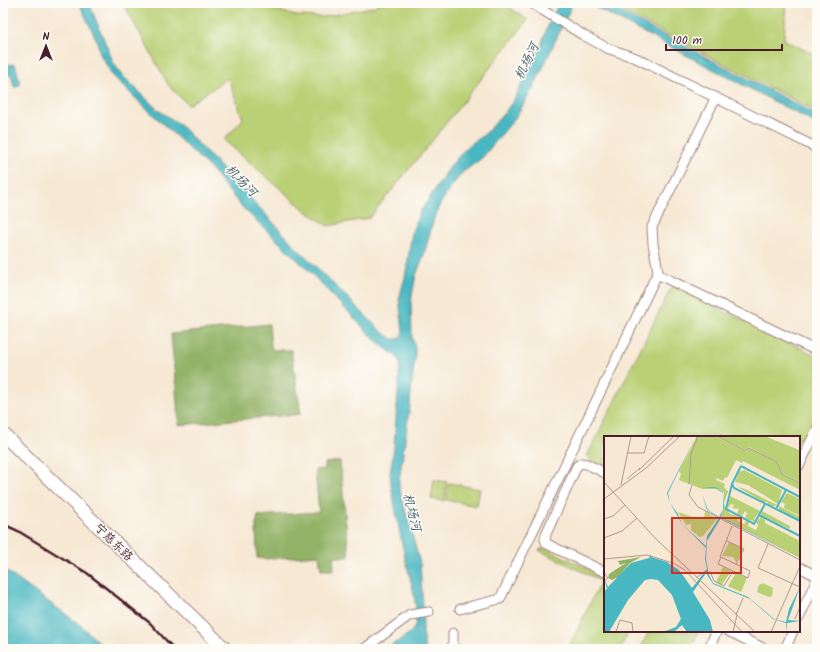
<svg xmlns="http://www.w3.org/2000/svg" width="820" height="652" viewBox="0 0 820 652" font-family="Kalam,'LXGW WenKai TC',sans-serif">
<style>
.green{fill:#b9d074;stroke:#827850}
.forest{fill:#92b266;stroke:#6e6848}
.water{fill:#48b7c1;stroke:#496b76}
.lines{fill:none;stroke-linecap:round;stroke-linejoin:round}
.minor-casing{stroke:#a0847f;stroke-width:11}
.secondary-casing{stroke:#a0847f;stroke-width:15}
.minor{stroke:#fff;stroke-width:9}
.secondary{stroke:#fff;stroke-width:13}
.rail{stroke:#4a1f2b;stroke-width:2.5}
.labels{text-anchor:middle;stroke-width:3;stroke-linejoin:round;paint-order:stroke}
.street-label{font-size:12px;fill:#4a1f2b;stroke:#fdfcf7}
.water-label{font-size:13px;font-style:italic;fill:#495c67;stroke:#fdfcf7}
.inset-river{fill:none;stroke:#48b7c1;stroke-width:2}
.inset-road{fill:none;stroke:#b19890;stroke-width:1}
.view{fill:#c8321e;fill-opacity:0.15;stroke:#c8321e;stroke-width:2}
.inset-edge{fill:none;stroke:#4a1f2b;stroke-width:2}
</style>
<rect width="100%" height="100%" fill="#fdfcf7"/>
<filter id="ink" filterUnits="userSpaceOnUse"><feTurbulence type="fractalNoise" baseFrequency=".025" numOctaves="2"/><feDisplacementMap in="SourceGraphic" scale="8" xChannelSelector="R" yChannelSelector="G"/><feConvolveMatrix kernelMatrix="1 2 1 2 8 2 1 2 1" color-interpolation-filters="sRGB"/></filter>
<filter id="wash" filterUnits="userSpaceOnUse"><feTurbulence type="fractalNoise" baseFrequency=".012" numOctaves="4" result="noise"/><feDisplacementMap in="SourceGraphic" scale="16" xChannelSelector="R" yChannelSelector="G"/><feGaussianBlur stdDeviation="0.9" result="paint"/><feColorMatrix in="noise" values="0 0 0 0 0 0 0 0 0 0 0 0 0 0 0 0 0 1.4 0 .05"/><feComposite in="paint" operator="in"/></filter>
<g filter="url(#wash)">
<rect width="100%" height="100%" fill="#f6e8d3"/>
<!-- green -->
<path class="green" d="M 123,3 L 255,3 L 296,16 L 323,17 L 377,6 L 378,3 L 503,3 L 528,20 L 432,141 L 369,218 L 328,226 L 306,211 L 224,140 L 243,119 L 228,78 L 188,105 L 169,86 Z
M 606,3 L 786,3 L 784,40 L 817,56 L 817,112 Z
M 672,286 L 817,356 L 817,416 L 799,453 L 799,437 L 605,437 L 605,469 C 598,465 587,463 588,454 Z
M 434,480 L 447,482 L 444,501 L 431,499 Z
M 449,483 L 480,489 L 477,506 L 446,500 Z
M 545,548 L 605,577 L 605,631 L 629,631 L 620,649 L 568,649 L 601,581 L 539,550 Z
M 649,631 L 699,631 L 690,649 L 640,649 Z"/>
<!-- forest -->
<path class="forest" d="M 269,324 L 271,346 L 273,350 L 291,350 L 301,414 L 179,425 L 171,334 Z
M 340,461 L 349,557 L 333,557 L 334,570 L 321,570 L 319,555 L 264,559 L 257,558 L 256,524 L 258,516 L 319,512 L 315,470 L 325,469 L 325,463 Z"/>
<!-- water -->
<path class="water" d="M 79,3 L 89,3 L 114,64 L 124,77 L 158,110 L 179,124 L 246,193 L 293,244 L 381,331 L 393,339 L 399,339 L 403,332 L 399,299 L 405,277 L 408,260 L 412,231 L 420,212 L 452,164 L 468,146 L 485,134 L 505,112 L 515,98 L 541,46 L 546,30 L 557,7 L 552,3 L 573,3 L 539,76 L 528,97 L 515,118 L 482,158 L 463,172 L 450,188 L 440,204 L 434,218 L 424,255 L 416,275 L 413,290 L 411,303 L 412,338 L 415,346 L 415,357 L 411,391 L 410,406 L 399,481 L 399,487 L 420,563 L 423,606 L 423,637 L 425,649 L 384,649 C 391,646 413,633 415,626 C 420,609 408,571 404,553 C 399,530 395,507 391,484 L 390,473 L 394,447 L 400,362 L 398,358 L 374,339 L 308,270 L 241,206 L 210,168 L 132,95 L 113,76 L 100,54 L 97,41 Z
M 587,3 L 602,3 L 817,115 L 817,124 Z
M 14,64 L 16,66 L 20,85 L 16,87 L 14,87 L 11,74 L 3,75 L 3,66 Z
M 3,569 L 78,623 L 106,649 L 3,649 Z"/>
</g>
<g filter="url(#ink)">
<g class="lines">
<defs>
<path id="minor" d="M 531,3 L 583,35 L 607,48 L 636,58 L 817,148
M 657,274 L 817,351
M 799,466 L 817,429
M 605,473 L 587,464 L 581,463 L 577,466 L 546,534 L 545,539 L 547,544 L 605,572
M 799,567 L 817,576
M 460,609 L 500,599 L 596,401 L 658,272 L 657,265 L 653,244 L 652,227 L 716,97
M 799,618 L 817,579
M 728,631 L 765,649
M 453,633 L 453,649
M 364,649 L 410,615 L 429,612
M 708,649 L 717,631
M 785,649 L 793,631"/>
<path id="secondary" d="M 3,434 L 225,649"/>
</defs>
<!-- minor casing -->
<use href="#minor" class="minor-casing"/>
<!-- secondary casing -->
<use href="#secondary" class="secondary-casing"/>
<!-- minor -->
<use href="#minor" class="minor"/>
<!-- secondary -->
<use href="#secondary" class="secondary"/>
<!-- rail -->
<path class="rail" d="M 3,524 L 18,531 L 87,573 L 150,623 L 174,649"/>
</g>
</g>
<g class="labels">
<!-- street labels -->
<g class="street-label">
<text transform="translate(114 542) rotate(44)" y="4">宁慈东路</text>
</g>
<!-- water labels -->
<g class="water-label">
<text transform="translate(526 61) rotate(-64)" y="5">机场河</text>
<text transform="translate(242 180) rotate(45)" y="5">机场河</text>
<text transform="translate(413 512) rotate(75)" y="5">机场河</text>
</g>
</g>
<!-- overview -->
<g transform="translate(604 436)">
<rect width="196" height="196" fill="#f6e8d3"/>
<path d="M 93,0 L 111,0 L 142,16 L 145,12 L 173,26 L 178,38 L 196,47 L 196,54 L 139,25 L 138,27 L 132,24 L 123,42 L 121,41 L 119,45 L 113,42 L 112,44 L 121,48 L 120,52 L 124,55 L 120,67 L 120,56 L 115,53 L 98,53 L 75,44 L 77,38 L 75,35 ZM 113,0 L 160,0 L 193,13 L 196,15 L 196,46 L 178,37 L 174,26 L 145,11 L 142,15 ZM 140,34 L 178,54 L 174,68 L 144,49 L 131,46 L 135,36 ZM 134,51 L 141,53 L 173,69 L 168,71 L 163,68 L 164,66 L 159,66 ZM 183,57 L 196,63 L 196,80 L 180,72 L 181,68 L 177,66 ZM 126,60 L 156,75 L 150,83 L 151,86 L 141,82 L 143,77 L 141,75 L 138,80 L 133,78 L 135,73 L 128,72 L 130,69 L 127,68 L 123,73 ZM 120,69 L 126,78 L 133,80 L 134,85 L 140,88 L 142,85 L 145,86 L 144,90 L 152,94 L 154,89 L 152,86 L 157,81 L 161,84 L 161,87 L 196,105 L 196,122 L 117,81 ZM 175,70 L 196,81 L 196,85 L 175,74 ZM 101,75 L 113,83 L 99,100 L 96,101 L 87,94 L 87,88 L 82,89 L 74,76 L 95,83 L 100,82 ZM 158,75 L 186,90 L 186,93 L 157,80 ZM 125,106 L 139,113 L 132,126 L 129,121 L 118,120 ZM 119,131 L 127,135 L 118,149 L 112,146 ZM 132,137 L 143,142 L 137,156 L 124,150 ZM 159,147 L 169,152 L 168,160 L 165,161 L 153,156 L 155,149 Z" fill="#b9d074"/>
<path d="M 37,121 L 26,127 L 14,141 L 8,144 L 4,142 L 5,138 L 22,127 L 16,129 L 14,125 Z" fill="#92b266"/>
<path d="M 92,0 L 64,57 L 66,67 L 74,78 L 78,88 L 102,110 L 103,100 L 115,82 L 103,74 L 98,58 L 104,74 L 115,81 L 119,74 L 119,57 L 111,52 L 97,52 L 111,51 L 119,56 L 120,71 L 117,81 L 196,122 L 117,82 L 103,105 L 102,123 L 105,139 L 109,147 L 144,161 L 170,183 L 182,186 L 185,173 L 196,151 L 184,184 L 196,185 L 183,187 L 182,196 L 182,187 L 169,183 L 146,163 L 109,148 L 102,137 L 89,156 L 106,184 L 109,196 L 83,196 L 78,189 L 70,196 L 59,196 L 72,191 L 77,183 L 68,159 L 54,144 L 47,143 L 41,144 L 24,164 L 5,196 L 0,196 L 0,155 L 3,153 L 0,142 L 4,151 L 27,127 L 45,122 L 47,118 L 47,121 L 63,126 L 75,134 L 88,152 L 103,133 L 101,123 L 102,112 L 78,88 L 66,67 L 63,57 Z" fill="#48b7c1"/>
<path class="inset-river" d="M 137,30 L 128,48 L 130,52 L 196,85M 137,30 L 196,61M 128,48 L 122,73 L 150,88 L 161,68M 172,73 L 182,54M 155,79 L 196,100"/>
<path class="inset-road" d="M 113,0 L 141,15 L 145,12 L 173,26 L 178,38 L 196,47M 0,6 L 0,42M 23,17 L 40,17 L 45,0M 35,34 L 70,0M 23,43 L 36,32M 0,46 L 51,102 L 133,179 L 129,196M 85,48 L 87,18 L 94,0M 17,49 L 27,0M 88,49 L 85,59 L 94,71 L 196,124M 0,63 L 42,32 L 76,0M 0,83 L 9,80 L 21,69M 0,102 L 18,95 L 33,82M 123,105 L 140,113 L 132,128M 164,108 L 154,132 L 196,151M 116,121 L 128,90M 117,121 L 146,135 L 144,142 L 114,128 ZM 0,123 L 43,119 L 69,127 L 81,134 L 138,196M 106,135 L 110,145 L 120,150 L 129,135M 0,136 L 4,142 L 0,145M 92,142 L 104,133M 132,179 L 139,162M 133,179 L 151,196M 191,183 L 196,171M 12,196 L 16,184 L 28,187 L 29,196M 167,196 L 196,130"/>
<path class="view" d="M 68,82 L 137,82 L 137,137 L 68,137 Z"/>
<rect width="196" height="196" class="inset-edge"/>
</g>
<!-- margin -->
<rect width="820" height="652" fill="none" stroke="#fdfcf7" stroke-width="16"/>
<!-- north arrow -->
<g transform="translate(46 46)" stroke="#fdfcf7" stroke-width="3" paint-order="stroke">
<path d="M0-3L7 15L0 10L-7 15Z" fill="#4a1f2b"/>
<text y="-6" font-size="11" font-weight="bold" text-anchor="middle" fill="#4a1f2b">N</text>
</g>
<!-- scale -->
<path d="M666 44v6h116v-6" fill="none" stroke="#4a1f2b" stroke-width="2"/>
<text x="672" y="44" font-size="12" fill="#4a1f2b" stroke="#fdfcf7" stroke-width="3" paint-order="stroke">100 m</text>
</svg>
